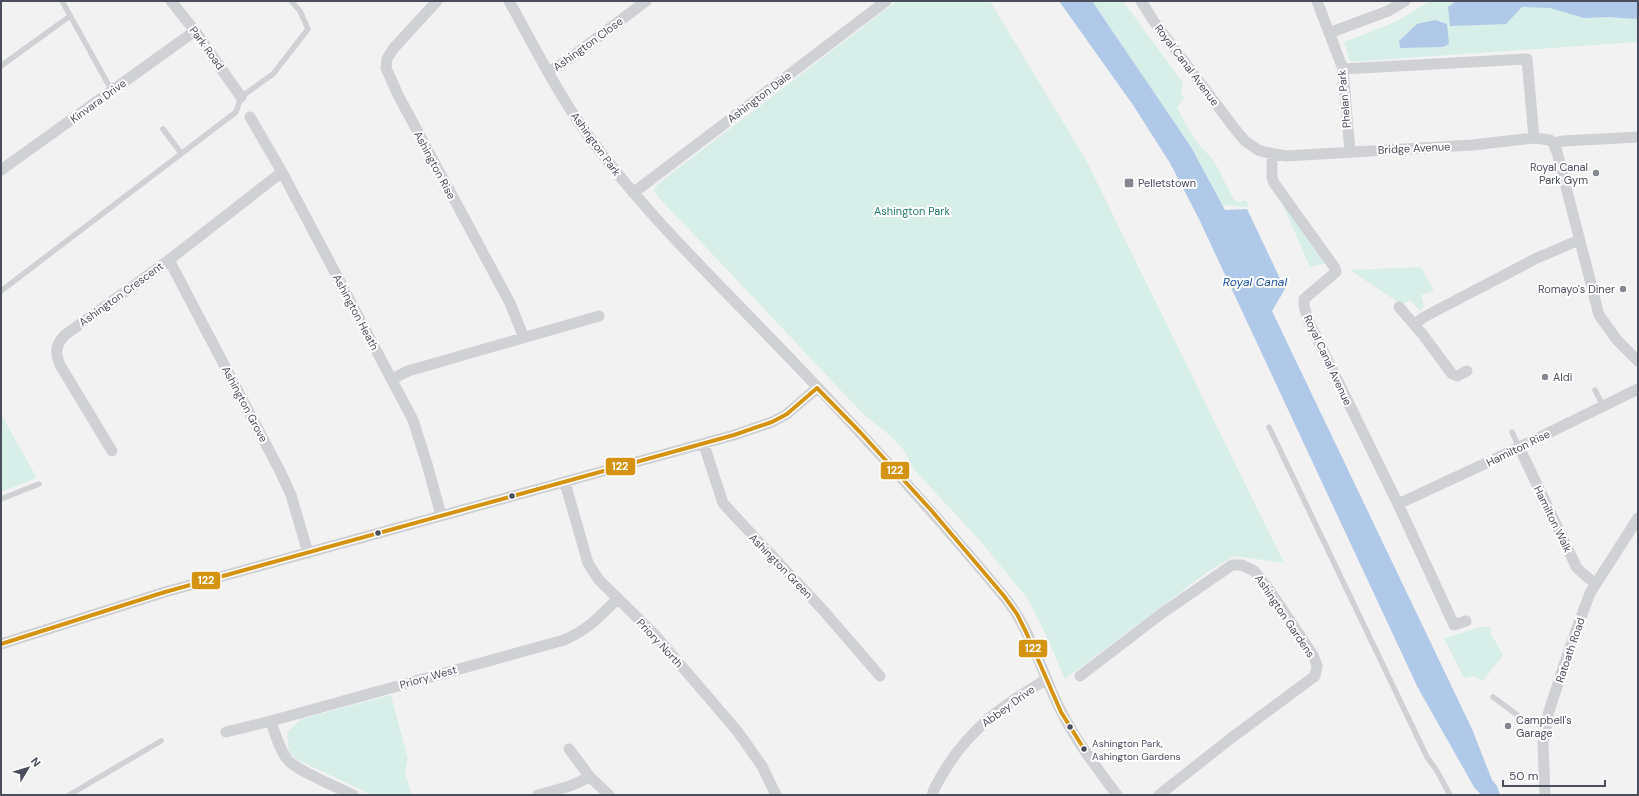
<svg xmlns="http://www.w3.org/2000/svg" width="1639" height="796" viewBox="0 0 1639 796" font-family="'DM Sans',sans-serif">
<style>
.green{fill:#d8efe9}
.water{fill:#b0c9e9}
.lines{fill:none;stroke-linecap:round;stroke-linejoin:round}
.lane{stroke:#d0d1d4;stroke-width:5.5}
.street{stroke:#d0d1d4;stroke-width:11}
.bus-1-casing{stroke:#fff;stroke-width:7}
.bus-1{stroke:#d49412;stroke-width:4}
.poi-dot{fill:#858790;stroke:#fff;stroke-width:1.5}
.bus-dot{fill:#4a4d5c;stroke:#fff;stroke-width:1.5}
.labels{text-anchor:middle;stroke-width:4;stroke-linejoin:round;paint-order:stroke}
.bus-label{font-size:10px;fill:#4a4d5c;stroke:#fff;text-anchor:start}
.street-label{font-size:11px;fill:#4a4d5c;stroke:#fff}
.poi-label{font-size:11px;fill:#4a4d5c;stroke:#fff;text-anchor:start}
.park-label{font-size:11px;fill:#1f796c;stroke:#fff}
.water-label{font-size:12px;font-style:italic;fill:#1854a1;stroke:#fff}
.line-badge{stroke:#fff;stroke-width:1.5}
.badge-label{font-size:11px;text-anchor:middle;font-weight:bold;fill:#fff}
</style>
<rect width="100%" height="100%" fill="#f2f2f2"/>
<!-- green -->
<path class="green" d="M 897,1 L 990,1 L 1086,160 L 1284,563 L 1234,556 L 1209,571 L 1065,679 L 1047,637 L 1027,598 L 982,543 L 910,465 C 909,447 878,426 864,415 L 683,223 L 660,199 L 654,190 L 658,184 L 668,176 Z
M 1091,1 L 1123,1 L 1183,83 L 1181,93 L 1184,98 L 1177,108 L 1195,140 L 1214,161 L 1234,200 L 1240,202 L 1246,200 L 1249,207 L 1221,205 L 1191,147 Z
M 1430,1 L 1638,1 L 1638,42 L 1350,62 L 1344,42 L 1393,23 Z
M 1280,199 L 1327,263 L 1310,267 Z
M 1421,267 L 1434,291 L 1421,295 L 1424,307 L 1420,311 L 1410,300 L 1402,305 L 1350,270 Z
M 1,414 L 37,478 L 1,492 Z
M 1481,627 L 1491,627 L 1491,634 L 1503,655 L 1483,681 L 1474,676 L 1464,678 L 1444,638 Z
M 391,695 L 408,759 L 405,773 L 412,795 L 372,795 L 296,759 L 289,752 L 287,732 L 301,719 Z"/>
<!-- water -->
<path class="water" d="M 1059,1 L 1092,1 L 1191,147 L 1225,210 L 1247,209 L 1285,289 L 1272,311 L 1472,729 L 1492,780 L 1497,786 L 1500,795 L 1481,795 L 1474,787 L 1418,688 L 1199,219 L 1170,163 L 1133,105 Z
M 1456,1 L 1638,1 L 1638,19 L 1607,17 L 1584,18 L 1550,8 L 1522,7 L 1506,24 L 1450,26 L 1448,7 Z
M 1435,20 L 1447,24 L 1449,44 L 1443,47 L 1400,48 L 1399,41 L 1417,24 Z"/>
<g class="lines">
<!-- lane -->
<path class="lane" d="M 62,1 L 112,91
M 1,66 L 70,16
M 163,129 L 181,153
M 1,291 L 236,112 L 241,97 L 273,74 L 308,29 L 300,11 L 291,1
M 1595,390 L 1603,406
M 1269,427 L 1427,757 L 1437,771 L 1450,795
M 1512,432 L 1519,447
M 1,499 L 39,484
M 1493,697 L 1520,717 L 1546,727
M 69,795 L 161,741"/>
<!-- street -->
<path class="street" d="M 171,1 L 195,31 L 241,97
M 437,1 L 393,49 L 387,59 L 386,68 L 398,95 L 510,303 L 524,338
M 509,1 C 532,42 553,85 580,124 C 638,207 712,277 782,350 C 858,429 932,510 1002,594 C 1031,628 1041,672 1061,711 C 1076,741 1097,768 1117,795
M 1141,1 L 1155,23 L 1235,129 L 1245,141 L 1258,150 L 1264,152 L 1286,156 L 1472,145 L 1534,138 L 1550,140 L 1553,143 L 1557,152 L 1599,315 L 1617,340 L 1638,361
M 1317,1 L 1343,69 L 1350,152
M 1329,33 L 1388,11 L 1405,1
M 1343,69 L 1527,59 L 1534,138
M 549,72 L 569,59 L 646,1
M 250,117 L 282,172 L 413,420 L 427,464 L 441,515
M 1553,143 L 1564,141 L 1638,137
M 1272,155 L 1272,177 L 1274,183 L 1335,268 L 1336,272 L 1304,299 L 1304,306 L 1309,322 L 1398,504 L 1454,625 L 1466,621
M 1,170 L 195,31
M 633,193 L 886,1
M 169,260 L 280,471 L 291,495 L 308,553
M 1399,307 L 1423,335 L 1452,374 L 1457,376 L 1467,371
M 1414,324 L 1426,316 L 1537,258 L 1579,240
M 392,379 L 408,371 L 599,316
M 704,445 L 723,503 L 731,512 L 822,609 L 880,676
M 1519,447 L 1577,568 L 1595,584
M 112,451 L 60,365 C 55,353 55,345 65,335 L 169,260 L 282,172
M 565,483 L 588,563 L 599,580 L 655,635 L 738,732 L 762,766 L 776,795
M 1398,504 L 1495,459 L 1638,389
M 1,644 L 165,592 L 734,435 L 772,422 L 787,414 L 817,388
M 1080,676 L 1161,614 L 1232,565 L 1242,565 L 1254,571 L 1268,588 L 1313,655 L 1317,666 L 1315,676 L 1230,739 L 1159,795
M 271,721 C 275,734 279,748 287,759 C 296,771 338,787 353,795
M 226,732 L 271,721 L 564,640 C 589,629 598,618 617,599
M 569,749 L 590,777 L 609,795
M 538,795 L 570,786 L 590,777
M 932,795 C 935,786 940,778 945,770 C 971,727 1005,704 1047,679
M 1545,795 L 1543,743 L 1549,711 L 1569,650 L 1590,593 L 1638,518"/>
<defs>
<path id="bus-1" d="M 817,388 L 860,432 L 931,510 L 1004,596 L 1017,614 L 1026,632 L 1061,712 L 1084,749
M 1,644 L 165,592 L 734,435 L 772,422 L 787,414 L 817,388"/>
</defs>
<!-- bus-1 casing -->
<use href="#bus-1" class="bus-1-casing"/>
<!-- bus-1 -->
<use href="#bus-1" class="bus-1"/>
</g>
<!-- markers -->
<g class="poi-dot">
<circle cx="1596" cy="173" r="4"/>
<rect x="1124" y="178" width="10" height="10" rx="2"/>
<circle cx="1623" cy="289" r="4"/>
<circle cx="1545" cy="377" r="4"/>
<circle cx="1508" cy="726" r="4"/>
</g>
<g class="bus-dot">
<circle cx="512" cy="496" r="3.5"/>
<circle cx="378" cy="533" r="3.5"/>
<circle cx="1070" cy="727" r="3.5"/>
<circle cx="1084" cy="749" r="3.5"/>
</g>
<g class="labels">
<!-- bus labels -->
<g class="bus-label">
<text x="1092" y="747">Ashington Park,<tspan x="1092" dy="13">Ashington Gardens</tspan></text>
</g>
<!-- street labels -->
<g class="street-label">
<text transform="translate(588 44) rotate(-36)" y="4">Ashington Close</text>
<text transform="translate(207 48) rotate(54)" y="4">Park Road</text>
<text transform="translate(1187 65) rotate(53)" y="4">Royal Canal Avenue</text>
<text transform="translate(759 97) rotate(-37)" y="4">Ashington Dale</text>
<text transform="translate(1344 99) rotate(-95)" y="4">Phelan Park</text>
<text transform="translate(98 101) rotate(-36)" y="4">Kinvara Drive</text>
<text transform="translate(596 144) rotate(54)" y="4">Ashington Park</text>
<text transform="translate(1414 148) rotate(-3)" y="4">Bridge Avenue</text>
<text transform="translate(435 165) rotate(62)" y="4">Ashington Rise</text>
<text transform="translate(121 294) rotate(-36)" y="4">Ashington Crescent</text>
<text transform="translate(356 312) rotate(62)" y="4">Ashington Heath</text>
<text transform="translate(1328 360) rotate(65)" y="4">Royal Canal Avenue</text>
<text transform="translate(245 404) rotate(62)" y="4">Ashington Grove</text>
<text transform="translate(1518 448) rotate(-26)" y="4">Hamilton Rise</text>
<text transform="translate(1553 519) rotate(64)" y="4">Hamilton Walk</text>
<text transform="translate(781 566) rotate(46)" y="4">Ashington Green</text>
<text transform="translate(1285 616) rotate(56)" y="4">Ashington Gardens</text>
<text transform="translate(660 643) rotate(47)" y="4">Priory North</text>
<text transform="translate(1570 650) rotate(-71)" y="4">Ratoath Road</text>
<text transform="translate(428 677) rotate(-16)" y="4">Priory West</text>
<text transform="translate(1008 706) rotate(-36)" y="4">Abbey Drive</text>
</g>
<!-- poi labels -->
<g class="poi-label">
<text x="1588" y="171" text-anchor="end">Royal Canal<tspan x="1588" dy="13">Park Gym</tspan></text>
<text x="1138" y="187">Pelletstown</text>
<text x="1615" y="293" text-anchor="end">Romayo's Diner</text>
<text x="1553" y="381">Aldi</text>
<text x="1516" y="724">Campbell's<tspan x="1516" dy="13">Garage</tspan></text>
</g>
<!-- park labels -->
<g class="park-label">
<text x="912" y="215">Ashington Park</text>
</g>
<!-- water labels -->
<g class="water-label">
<text x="1255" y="286">Royal Canal</text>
</g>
</g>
<g class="line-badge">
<rect x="605" y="457" width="31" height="19" rx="4" fill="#d49412"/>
<rect x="880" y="461" width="30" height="19" rx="4" fill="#d49412"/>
<rect x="191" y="571" width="30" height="19" rx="4" fill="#d49412"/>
<rect x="1018" y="639" width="30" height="19" rx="4" fill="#d49412"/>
</g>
<g class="badge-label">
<text x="620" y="470">122</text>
<text x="895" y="474">122</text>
<text x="206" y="584">122</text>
<text x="1033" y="652">122</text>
</g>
<!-- border -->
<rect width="1639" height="796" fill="none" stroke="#4a4d5c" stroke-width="4"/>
<!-- north arrow -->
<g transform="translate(28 768) rotate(52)" stroke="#ffffff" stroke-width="3" paint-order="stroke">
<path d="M0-3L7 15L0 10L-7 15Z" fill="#4a4d5c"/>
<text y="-6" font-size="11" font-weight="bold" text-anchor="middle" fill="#4a4d5c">N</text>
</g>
<!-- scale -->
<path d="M1503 780v6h102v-6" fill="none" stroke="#4a4d5c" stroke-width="2"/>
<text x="1509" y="780" font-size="12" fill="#4a4d5c" stroke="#ffffff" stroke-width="3" paint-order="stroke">50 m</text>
</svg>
